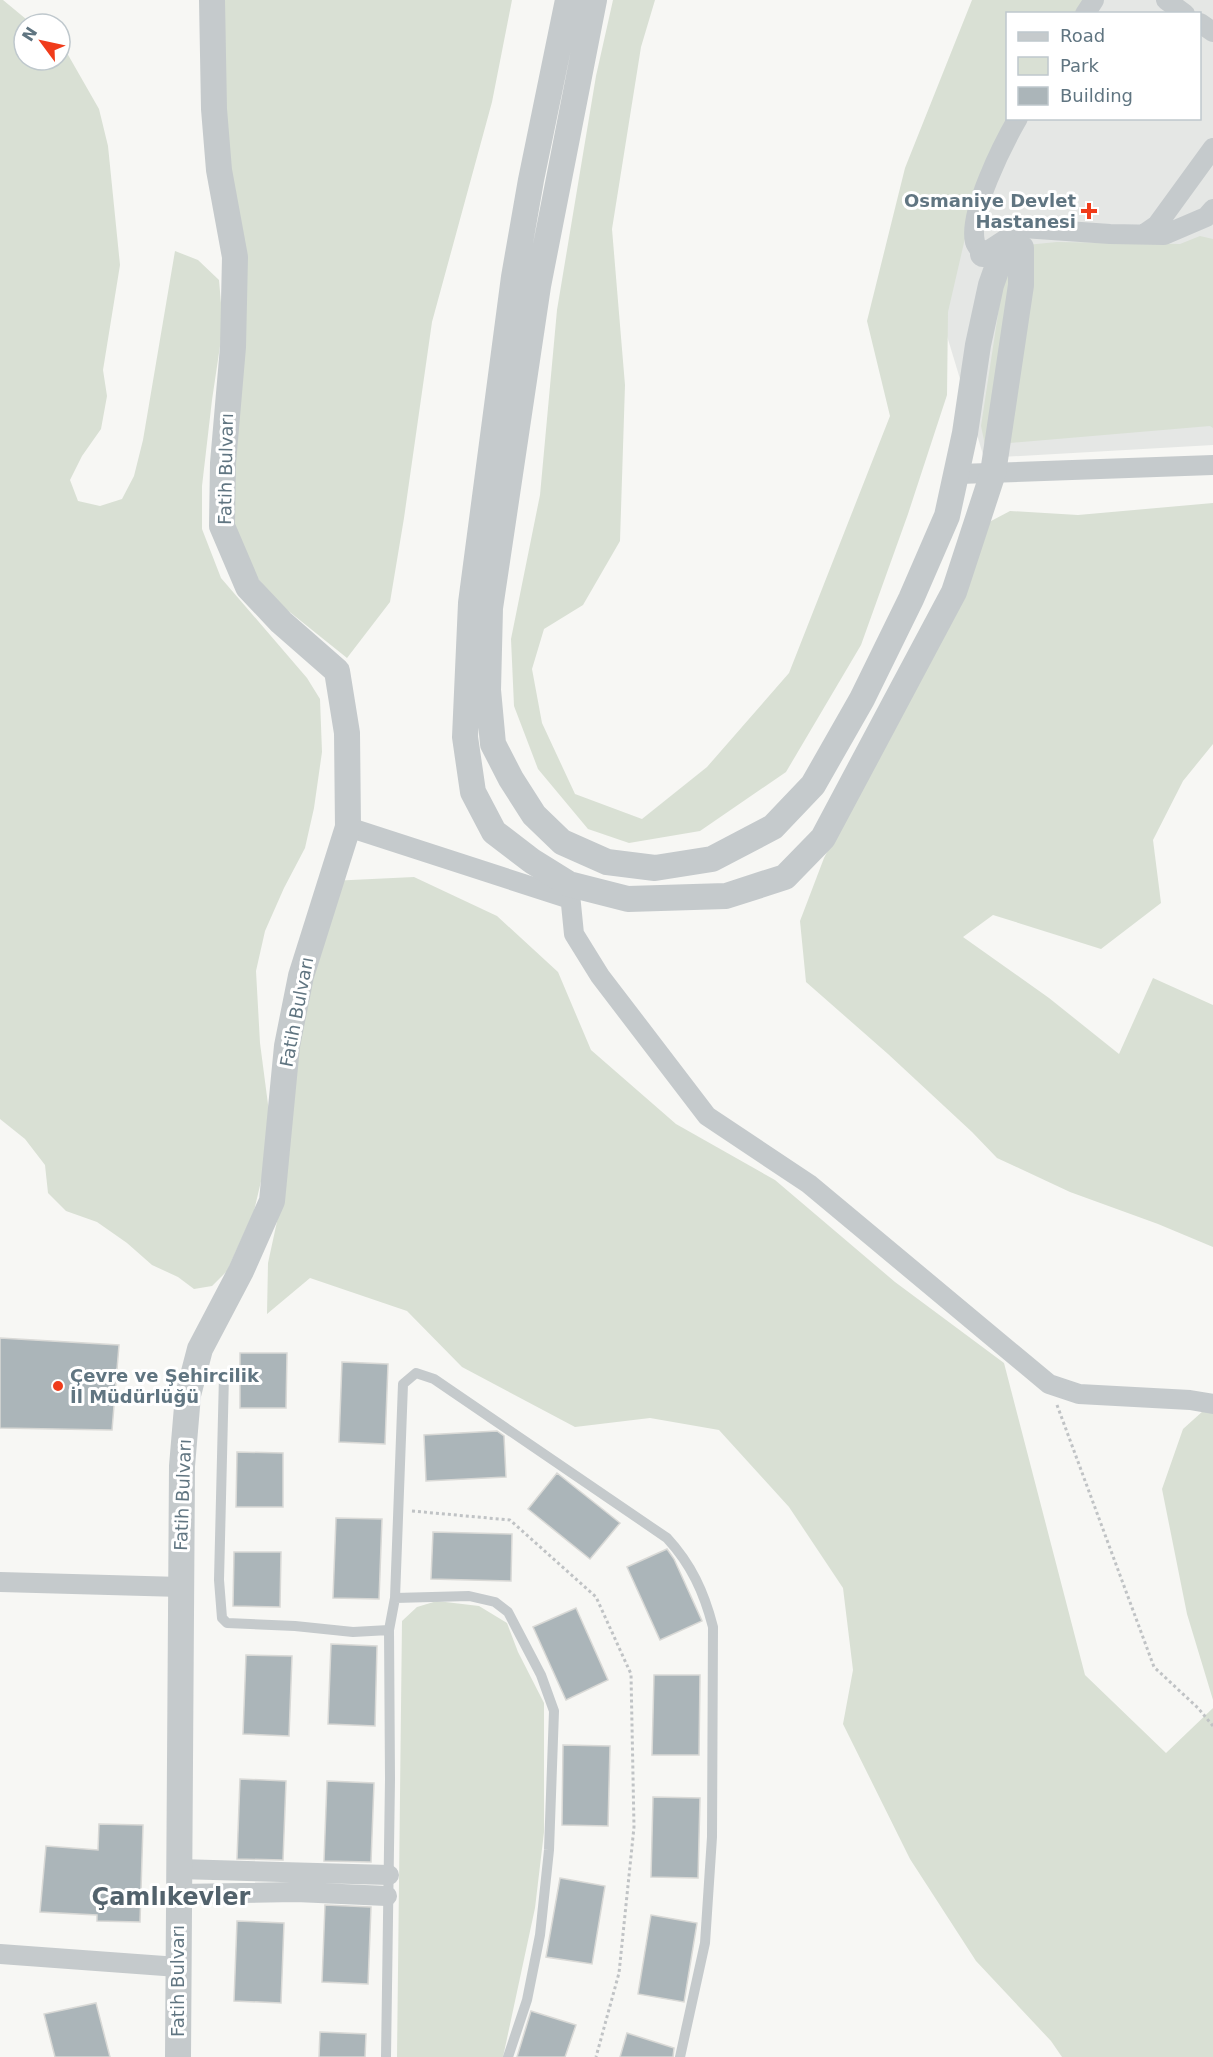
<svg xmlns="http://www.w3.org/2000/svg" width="1213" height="2057" viewBox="0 0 1213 2057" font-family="'DejaVu Sans',sans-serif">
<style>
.built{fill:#e5e7e5}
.green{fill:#d9e0d4}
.building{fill:#abb5b9;stroke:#d9d9d6;stroke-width:1.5}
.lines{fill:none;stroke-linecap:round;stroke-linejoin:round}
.path{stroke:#c0c3c5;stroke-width:3;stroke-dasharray:3 3;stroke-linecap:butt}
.service{stroke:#c5cacc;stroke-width:10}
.minor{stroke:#c5cacc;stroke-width:20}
.tertiary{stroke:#c5cacc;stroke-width:26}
.poi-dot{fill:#f03c1b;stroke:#fff;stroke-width:2}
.labels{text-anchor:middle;stroke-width:6;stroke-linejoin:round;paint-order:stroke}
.poi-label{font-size:18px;font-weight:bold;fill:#607581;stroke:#fff;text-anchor:end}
.street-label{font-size:18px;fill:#607581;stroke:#fff}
.district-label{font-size:24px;font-weight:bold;fill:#52626c;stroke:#fff}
</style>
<rect width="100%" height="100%" fill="#f7f7f4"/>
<!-- built -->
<path class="built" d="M 1029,0 L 1213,0 L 1213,445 L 984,458 L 937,303 L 1008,118 L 1200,118 L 1200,14 L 1025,13 Z"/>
<!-- green -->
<path class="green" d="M 0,0 L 3,0 L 32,24 L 24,24 L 24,60 L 60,60 L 60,47 L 67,53 L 99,109 L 108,146 L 120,265 L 103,370 L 107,396 L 101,429 L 82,456 L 70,480 L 78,501 L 100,506 L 122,499 L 134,476 L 143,440 L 175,251 L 198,260 L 219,280 L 223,326 L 212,400 L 202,486 L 202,529 L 221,578 L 307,678 L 320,699 L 322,752 L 314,808 L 305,848 L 284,888 L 265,931 L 256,971 L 260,1043 L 269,1112 L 266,1160 L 254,1211 L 227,1271 L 212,1286 L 194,1289 L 178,1277 L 152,1265 L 127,1243 L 97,1222 L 66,1211 L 48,1193 L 45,1165 L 25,1139 L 0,1119 Z
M 219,0 L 512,0 L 492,102 L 432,322 L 404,518 L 390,602 L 347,658 L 276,601 L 231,545 L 219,75 Z
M 613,0 L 655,0 L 641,47 L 612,229 L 625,385 L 620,541 L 583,605 L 544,629 L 532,669 L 542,723 L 575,794 L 642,819 L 707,767 L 789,673 L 890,416 L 867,321 L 905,168 L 972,0 L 1086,0 L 1080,13 L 1008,14 L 1008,118 L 969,221 L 948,312 L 947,395 L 908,514 L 861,645 L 786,772 L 700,831 L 629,843 L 588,829 L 538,769 L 514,706 L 511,639 L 540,495 L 557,310 L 596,76 Z
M 1200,236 L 1213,239 L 1213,428 L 1210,426 L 985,445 L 981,426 L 1005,268 L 1015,246 L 1057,242 L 1180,244 Z
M 1213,503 L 1213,744 L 1183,781 L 1153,840 L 1161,903 L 1101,949 L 993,915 L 963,937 L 1049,998 L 1119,1054 L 1153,978 L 1213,1005 L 1213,1247 L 1158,1224 L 1070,1192 L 997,1158 L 972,1132 L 888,1054 L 806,982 L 800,921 L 824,858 L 881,746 L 976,529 L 1010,511 L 1078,515 Z
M 414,877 L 497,916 L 558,972 L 591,1050 L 676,1124 L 775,1180 L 895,1282 L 1004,1363 L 1085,1675 L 1166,1753 L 1213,1708 L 1213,2057 L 1062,2057 L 1051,2041 L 976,1961 L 910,1859 L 843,1724 L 853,1670 L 843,1588 L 789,1507 L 719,1430 L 650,1418 L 575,1427 L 462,1367 L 407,1311 L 310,1278 L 267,1314 L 268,1263 L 284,1189 L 295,1065 L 330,881 Z
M 1213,1402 L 1213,1700 L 1187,1614 L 1162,1489 L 1183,1429 Z
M 437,1601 L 479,1606 L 507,1623 L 518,1652 L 544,1703 L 544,1832 L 535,1908 L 503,2057 L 397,2057 L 402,1621 L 417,1607 Z"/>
<!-- building -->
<path class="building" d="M 0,1338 L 119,1345 L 112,1430 L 0,1428 Z
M 240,1353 L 287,1353 L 286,1408 L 240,1408 Z
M 342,1362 L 388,1364 L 385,1444 L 339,1442 Z
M 497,1431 L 504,1436 L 506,1477 L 426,1481 L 424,1435 Z
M 237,1452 L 283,1453 L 283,1507 L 236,1507 Z
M 557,1473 L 620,1523 L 590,1559 L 528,1509 Z
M 336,1518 L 382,1519 L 379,1599 L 333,1598 Z
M 433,1532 L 512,1534 L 511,1581 L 431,1579 Z
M 667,1549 L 674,1559 L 702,1621 L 660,1640 L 627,1567 Z
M 234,1552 L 281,1552 L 280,1607 L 233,1606 Z
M 576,1608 L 608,1680 L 566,1700 L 533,1627 Z
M 331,1644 L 377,1646 L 375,1726 L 328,1724 Z
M 246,1655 L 292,1656 L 289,1736 L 243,1734 Z
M 654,1675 L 700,1675 L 699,1755 L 652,1755 Z
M 563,1745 L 610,1746 L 608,1826 L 562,1825 Z
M 240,1779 L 286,1781 L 283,1860 L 237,1859 Z
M 327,1781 L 374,1783 L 371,1862 L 324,1861 Z
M 653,1797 L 700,1798 L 698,1878 L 651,1877 Z
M 99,1824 L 143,1825 L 140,1922 L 97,1921 L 97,1915 L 40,1912 L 46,1846 L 98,1850 Z
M 560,1878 L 605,1886 L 592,1964 L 546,1957 Z
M 325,1905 L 371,1907 L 368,1984 L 322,1982 Z
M 651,1915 L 697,1923 L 684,2002 L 638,1994 Z
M 237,1921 L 284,1923 L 281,2003 L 234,2001 Z
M 96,2003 L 110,2057 L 55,2057 L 44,2014 Z
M 531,2011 L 576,2025 L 565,2057 L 517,2057 Z
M 320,2032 L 366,2034 L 365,2057 L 319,2057 Z
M 627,2033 L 674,2048 L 673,2057 L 620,2057 Z"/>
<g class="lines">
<!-- path -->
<path class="path" d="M 1057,1405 L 1154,1667 L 1198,1708 L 1213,1726
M 412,1511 L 510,1520 L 596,1597 L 631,1674 L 634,1827 L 619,1973 L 596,2057"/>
<!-- service -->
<path class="service" d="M 224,1375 L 219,1580 L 222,1618 L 227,1623 L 295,1626 L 353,1632 L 389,1630
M 395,1598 L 469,1596 L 495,1602 L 508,1612 L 541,1675 L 554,1711 L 549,1850 L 540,1935 L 527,2000 L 508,2057
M 386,2057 L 390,1779 L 389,1630 L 395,1598 L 403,1384 L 416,1373 L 434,1379 L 667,1538 C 691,1564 704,1592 713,1627 L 712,1837 L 705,1943 L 680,2057"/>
<!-- minor -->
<path class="minor" d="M 1166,0 L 1185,14
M 1085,14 L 1094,0
M 1200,23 L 1213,32
M 1018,118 C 1003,144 968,213 975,242 C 976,246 980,250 983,254 L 1023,228 L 1110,234 L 1164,235 L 1206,217 L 1213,209
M 1144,234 L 1157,225 L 1213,148
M 958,468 L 959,474 L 1213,465
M 348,827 L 570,899
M 569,884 L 574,934 L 600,976 L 707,1116 L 809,1184 L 1049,1384 L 1079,1394 L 1190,1400 L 1213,1404
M 0,1582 L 181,1587
M 179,1869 L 389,1875
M 178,1894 L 296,1892 L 387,1896
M 0,1954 L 178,1967"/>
<!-- tertiary -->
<path class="tertiary" d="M 568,0 L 531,180 L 514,277 L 471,603 L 465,737 L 473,792 L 494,832 L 532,861 L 569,884 L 628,899 L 726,896 L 785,877 L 823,838 L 954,592 L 993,473 L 1021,285 L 1021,248 L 983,254
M 594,0 L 538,286 L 490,608 L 488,690 L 493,744 L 511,779 L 534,815 L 562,842 L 607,862 L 655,868 L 712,859 L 773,827 L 813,785 L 862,699 L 911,599 L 947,516 L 965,433 L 978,345 L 991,285 L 1003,251 L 989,253
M 178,2057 L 182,1466 L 188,1395 L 200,1349 L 241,1271 L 272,1201 L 287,1046 L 301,976 L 348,827 L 347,733 L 337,671 L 281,622 L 248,587 L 222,526 L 223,463 L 233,347 L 235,257 L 219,170 L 214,109 L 212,0"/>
</g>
<!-- markers -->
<g class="poi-dot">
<path d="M1086 202h6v6h6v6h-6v6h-6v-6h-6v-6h6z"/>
<circle cx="58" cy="1386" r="6"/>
</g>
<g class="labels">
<!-- poi labels -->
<g class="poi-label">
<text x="1076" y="207">Osmaniye Devlet<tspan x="1076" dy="21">Hastanesi</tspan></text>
<text x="70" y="1382" text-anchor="start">Çevre ve Şehircilik<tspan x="70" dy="21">İl Müdürlüğü</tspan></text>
</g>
<!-- street labels -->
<g class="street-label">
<text transform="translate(226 469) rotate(-89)" y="6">Fatih Bulvarı</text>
<text transform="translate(297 1012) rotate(-79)" y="6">Fatih Bulvarı</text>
<text transform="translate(183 1495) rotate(-88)" y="6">Fatih Bulvarı</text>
<text transform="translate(178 1981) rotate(-90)" y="6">Fatih Bulvarı</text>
</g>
<!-- district labels -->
<g class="district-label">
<text x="171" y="1905">Çamlıkevler</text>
</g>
</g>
<!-- legend -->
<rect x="1006" y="12" width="195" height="108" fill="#ffffff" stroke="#bfc8cd" stroke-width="1.5"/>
<rect x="1018" y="32" width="30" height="9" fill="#c5cacc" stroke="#bfc8cd" stroke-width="1.5"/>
<text x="1060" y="42" font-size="18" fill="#607581">Road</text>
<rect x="1018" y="57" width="30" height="18" fill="#d9e0d4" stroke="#bfc8cd" stroke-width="1.5"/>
<text x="1060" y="72" font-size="18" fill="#607581">Park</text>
<rect x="1018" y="87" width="30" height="18" fill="#abb5b9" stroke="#bfc8cd" stroke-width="1.5"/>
<text x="1060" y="102" font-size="18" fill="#607581">Building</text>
<!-- north arrow -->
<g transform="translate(42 42) rotate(303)"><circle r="28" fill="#ffffff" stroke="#bfc8cd" stroke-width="1.5"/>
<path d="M0-4.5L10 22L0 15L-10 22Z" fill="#f03c1b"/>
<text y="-9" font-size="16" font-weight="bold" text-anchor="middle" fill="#607581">N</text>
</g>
</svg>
